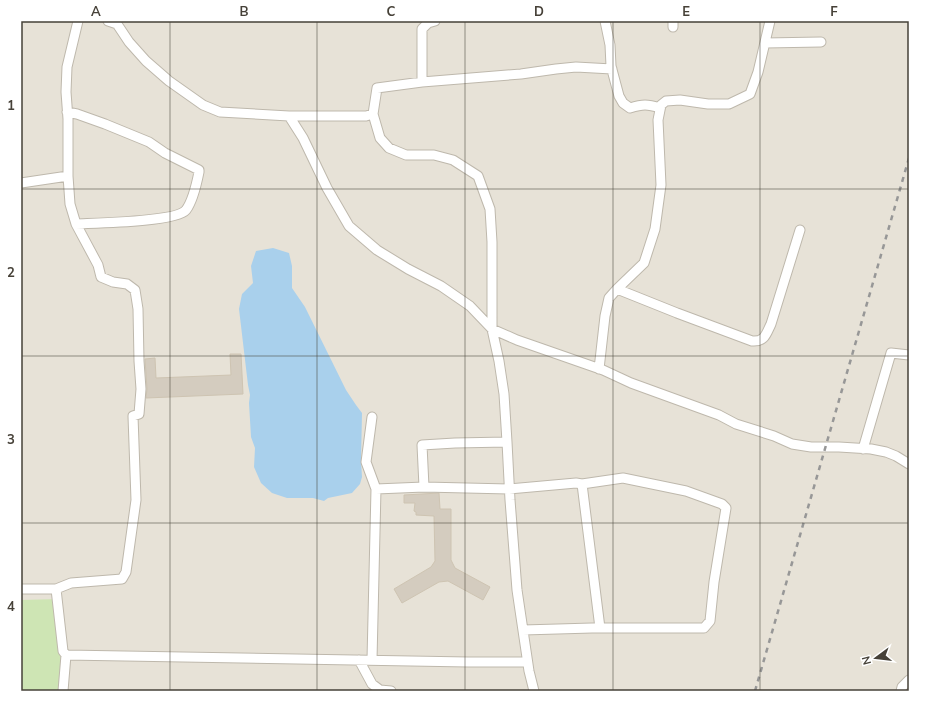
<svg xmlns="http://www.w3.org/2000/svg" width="930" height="712" viewBox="0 0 930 712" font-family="Mulish,sans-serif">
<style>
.residential{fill:#e7e2d7}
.green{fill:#cee5b4}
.water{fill:#a9d0ec}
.building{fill:#d4ccbf;stroke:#cec4b2}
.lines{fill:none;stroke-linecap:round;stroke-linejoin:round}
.minor-casing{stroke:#beb8ac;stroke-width:11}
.minor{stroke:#fff;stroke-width:9}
.rail{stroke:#979797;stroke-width:2.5;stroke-dasharray:5 5;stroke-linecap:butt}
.grid{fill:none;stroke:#464138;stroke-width:1;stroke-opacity:0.55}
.neatline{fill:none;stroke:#464138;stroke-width:1.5}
.grid-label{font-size:13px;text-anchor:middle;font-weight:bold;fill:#464138}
</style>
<rect width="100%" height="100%" fill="#f3f0e9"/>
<!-- residential -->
<path class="residential" d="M 21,21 L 909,21 L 909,691 L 21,691 Z"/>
<!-- green -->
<path class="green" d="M 59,599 L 61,676 L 58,691 L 21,691 L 21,600 Z"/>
<!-- water -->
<path class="water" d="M 273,248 L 289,253 L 292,266 L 292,288 L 305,307 L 346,390 L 356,405 L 362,413 L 361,461 L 362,477 L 360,484 L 352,493 L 328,498 L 324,501 L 313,498 L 287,498 L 272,493 L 261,483 L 254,467 L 255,448 L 251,437 L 249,403 L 250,395 L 248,385 L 239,309 L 242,294 L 253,283 L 251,266 L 256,251 Z"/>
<!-- building -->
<path class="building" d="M 230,354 L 241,354 L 243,394 L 146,398 L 147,389 L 145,359 L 155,358 L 156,378 L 231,375 Z
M 439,493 L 440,509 L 451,509 L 451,560 L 455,568 L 490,587 L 483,600 L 448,581 L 439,582 L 402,603 L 394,589 L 431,567 L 435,561 L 434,516 L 416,515 L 416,512 L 414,511 L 415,503 L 404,503 L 404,495 Z"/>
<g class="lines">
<defs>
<path id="minor" d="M 78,21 L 67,67 L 66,92 L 68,119 L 68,176 L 70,204 L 76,224 L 98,265 L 101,277 L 113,282 L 127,284 L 135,290 L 138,309 L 139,361 L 141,389 L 139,414 L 133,416 L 136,500 L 126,572 L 122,579 L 71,583 L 56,589 L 63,651 L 66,655 L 468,662 L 527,662
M 108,21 L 117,24 L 129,42 L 146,61 L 169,81 L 203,105 L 220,112 L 289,116 L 303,138 L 327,188 L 349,226 L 377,250 L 408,269 L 441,286 L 470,306 L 492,329 L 499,361 L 504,394 L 507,442 L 510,500 L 517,590 L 529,671 L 534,691
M 605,21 L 610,45 L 611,66 L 619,96 L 623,103 L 630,108 C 643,104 647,104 660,108
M 673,21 L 673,27
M 765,43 L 821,42
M 612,69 L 576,67 L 556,69 L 521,74 L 422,82 L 377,88 L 373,114 L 380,138 L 389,148 L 406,155 L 434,155 L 453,160 L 478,176 L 490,209 L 492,242 L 492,329 L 517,340 L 603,370 L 631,383 L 719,415 L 736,424 L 774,436 L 792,444 L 811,447 L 839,447 L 871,449 L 886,452 L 896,456 L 909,464
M 422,82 L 422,29 L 428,23 L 435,21
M 67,112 L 77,114 L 105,124 L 149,142 L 165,153 L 199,170 L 199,172 C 197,182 192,202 186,210 C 176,222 95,223 76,224
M 289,116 L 366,116 L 373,114
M 21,183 L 68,176
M 617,289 L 677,313 L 752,341 C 765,342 766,334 771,324 L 800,230
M 599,369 L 605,316 L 609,298 L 617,289 L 644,263 L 655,229 L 661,185 L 658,120 L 661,105 L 666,101 L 680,100 L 708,104 L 729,104 L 750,94 L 758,72 L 770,21
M 372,417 L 366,462 L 376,489 L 372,660
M 863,449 L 891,353 L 909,355
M 582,484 L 600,628
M 424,487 L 509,489 L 576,483 L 582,484 L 623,478 L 686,491 L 722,504 L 726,508 L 714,582 L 710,621 L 704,628 L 592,628 L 523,630
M 376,489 L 424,487 L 422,445 L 455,443 L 507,442
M 21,589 L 56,589
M 359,660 L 372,684 L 380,690 L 380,691
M 380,690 L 391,691
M 63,691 L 66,655
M 901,691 L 902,687 L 909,680"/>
</defs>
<!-- minor casing -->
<use href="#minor" class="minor-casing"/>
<!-- minor -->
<use href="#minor" class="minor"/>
<!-- rail -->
<path class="rail" d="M 755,691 L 909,158"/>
</g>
<!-- grid -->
<path class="grid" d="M 170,21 L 170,691M 317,21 L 317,691M 465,21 L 465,691M 613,21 L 613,691M 760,21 L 760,691M 21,189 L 909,189M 21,356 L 909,356M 21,523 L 909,523"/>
<!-- border -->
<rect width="930" height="712" fill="none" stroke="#ffffff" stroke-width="44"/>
<!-- north arrow -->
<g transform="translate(876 658) rotate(255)" stroke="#ffffff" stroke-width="3" paint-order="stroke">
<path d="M0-3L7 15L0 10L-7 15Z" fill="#464138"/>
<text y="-6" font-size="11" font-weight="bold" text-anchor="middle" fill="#464138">N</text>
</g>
<rect x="22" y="22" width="886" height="668" class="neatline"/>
<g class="grid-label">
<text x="96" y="16">A</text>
<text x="244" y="16">B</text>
<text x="391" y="16">C</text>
<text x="539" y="16">D</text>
<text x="686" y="16">E</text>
<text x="834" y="16">F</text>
<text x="11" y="110">1</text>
<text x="11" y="277">2</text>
<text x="11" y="444">3</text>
<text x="11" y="611">4</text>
</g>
</svg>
